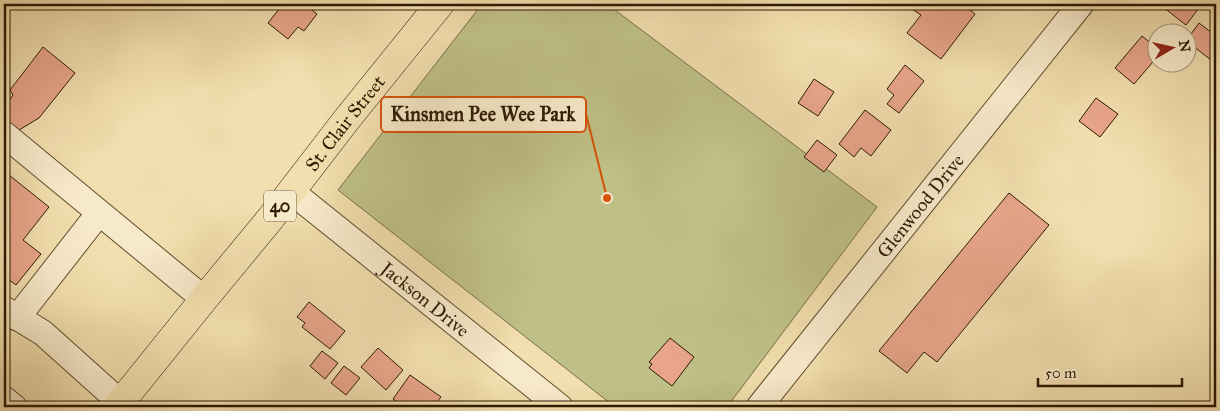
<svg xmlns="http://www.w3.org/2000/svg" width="1220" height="411" viewBox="0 0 1220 411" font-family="'IM FELL Great Primer',serif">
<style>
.green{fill:#bfc087;stroke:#766e44}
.building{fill:#e8a58b;stroke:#2c1b02}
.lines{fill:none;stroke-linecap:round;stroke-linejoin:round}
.minor-casing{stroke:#5e4c2d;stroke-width:27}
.major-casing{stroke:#2c1b02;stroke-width:29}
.minor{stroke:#f7eaca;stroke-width:25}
.major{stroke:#f2deae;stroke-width:28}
.labels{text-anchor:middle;stroke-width:4;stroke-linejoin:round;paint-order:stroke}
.shield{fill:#f7eaca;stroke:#69593e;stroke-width:1}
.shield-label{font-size:18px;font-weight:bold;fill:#2c1b02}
.street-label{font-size:19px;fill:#2c1b02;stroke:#f7eaca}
.leader{fill:none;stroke:#d5530b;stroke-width:2}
.callout-dot{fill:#d5530b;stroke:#f7eaca;stroke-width:2}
.callout{fill:#f7eaca;stroke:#d5530b;stroke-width:2}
.callout-label{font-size:20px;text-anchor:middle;font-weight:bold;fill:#2c1b02}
</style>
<rect width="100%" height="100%" fill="#f2deae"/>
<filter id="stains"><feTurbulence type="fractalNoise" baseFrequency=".004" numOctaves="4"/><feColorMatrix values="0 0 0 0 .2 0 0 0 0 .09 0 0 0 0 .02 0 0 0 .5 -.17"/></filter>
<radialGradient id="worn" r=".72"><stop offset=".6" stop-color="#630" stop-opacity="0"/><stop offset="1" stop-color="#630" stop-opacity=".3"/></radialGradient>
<!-- green -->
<path class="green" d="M 482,4 L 607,4 L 877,207 L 727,407 L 615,407 L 338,190 Z"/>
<!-- building -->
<path class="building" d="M 283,4 L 304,4 L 317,14 L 304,31 L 298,27 L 288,39 L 268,23 Z
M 917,4 L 941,4 L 948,9 L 952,4 L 963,4 L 975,14 L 941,59 L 907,33 L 921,15 L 912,9 Z
M 1166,4 L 1202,4 L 1186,25 L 1163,7 Z
M 1199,23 L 1216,36 L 1216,64 L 1188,42 L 1188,38 Z
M 1142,36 L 1158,49 L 1158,56 L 1134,84 L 1115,68 Z
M 43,47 L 75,73 L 39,118 L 19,130 L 4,119 L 4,108 L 13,95 L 10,90 Z
M 905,65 L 924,81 L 899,113 L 887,104 L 894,95 L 887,89 Z
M 814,79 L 834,92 L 818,116 L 798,103 Z
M 1096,98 L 1118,114 L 1100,137 L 1079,121 Z
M 865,110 L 891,130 L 871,156 L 861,148 L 854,157 L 839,144 Z
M 817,140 L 837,155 L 824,172 L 804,157 Z
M 4,171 L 49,207 L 23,240 L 41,254 L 16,285 L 4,276 Z
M 1009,193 L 1049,225 L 937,362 L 924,352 L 907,373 L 879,351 Z
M 309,302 L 345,331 L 330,349 L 302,327 L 305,323 L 297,317 Z
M 670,338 L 694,357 L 672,386 L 649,368 L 652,364 L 649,362 Z
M 378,348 L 403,370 L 386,390 L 361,367 Z
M 322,351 L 338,363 L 325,379 L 310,366 Z
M 344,366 L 360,378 L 346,395 L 331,383 Z
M 410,375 L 441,397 L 433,407 L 405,407 L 393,399 Z
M 862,401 L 870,407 L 857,407 Z"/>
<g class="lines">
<defs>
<g id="minor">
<path d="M 4,134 L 204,299"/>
<path id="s1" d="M 292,192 L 560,407"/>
<path d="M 4,309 L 43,333 L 121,403"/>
<path d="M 17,318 L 99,213"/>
<path d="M 4,399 L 14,407"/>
<path id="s2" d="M 759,407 L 1081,4"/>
</g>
<g id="major">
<path id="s3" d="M 117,407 L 204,299 L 270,219 L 347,119 L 440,4"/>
</g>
</defs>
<!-- minor casing -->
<use href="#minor" class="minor-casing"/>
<!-- major casing -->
<use href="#major" class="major-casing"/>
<!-- minor -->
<use href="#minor" class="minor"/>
<!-- major -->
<use href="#major" class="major"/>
</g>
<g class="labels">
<!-- shield labels -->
<rect class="shield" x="264" y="190.5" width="32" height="31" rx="4"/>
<g class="shield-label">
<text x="280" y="212">40</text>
</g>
<!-- street labels -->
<g class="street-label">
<text dy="7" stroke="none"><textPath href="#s3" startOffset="364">St. Clair Street</textPath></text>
<text dy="7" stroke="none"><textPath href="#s2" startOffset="258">Glenwood Drive</textPath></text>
<text dy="7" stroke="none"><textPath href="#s1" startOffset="171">Jackson Drive</textPath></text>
</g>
</g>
<!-- callouts -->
<path class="leader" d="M607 198L586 114"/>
<circle class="callout-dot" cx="607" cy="198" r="5"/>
<rect class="callout" x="381" y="97" width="205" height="35" rx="5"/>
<g class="callout-label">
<text x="483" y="121">Kinsmen Pee Wee Park</text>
</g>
<!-- margin -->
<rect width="1220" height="411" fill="none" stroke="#f2deae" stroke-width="20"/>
<rect x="5" y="5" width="1210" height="401" fill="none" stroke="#2c1b02" stroke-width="2.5"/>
<rect x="10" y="10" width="1200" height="391" fill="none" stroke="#2c1b02"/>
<!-- north arrow -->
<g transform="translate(1172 48) rotate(81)"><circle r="24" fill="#f7eaca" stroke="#a6977a"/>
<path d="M0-4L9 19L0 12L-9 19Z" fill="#8f2418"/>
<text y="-8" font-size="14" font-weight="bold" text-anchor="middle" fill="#2c1b02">N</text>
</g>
<!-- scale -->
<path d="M1038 378v8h144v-8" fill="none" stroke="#2c1b02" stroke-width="2.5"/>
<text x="1045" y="378" font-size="15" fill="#2c1b02" stroke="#f7eaca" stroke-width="4" paint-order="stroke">50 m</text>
<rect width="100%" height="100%" filter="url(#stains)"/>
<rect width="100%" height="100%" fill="url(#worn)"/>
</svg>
